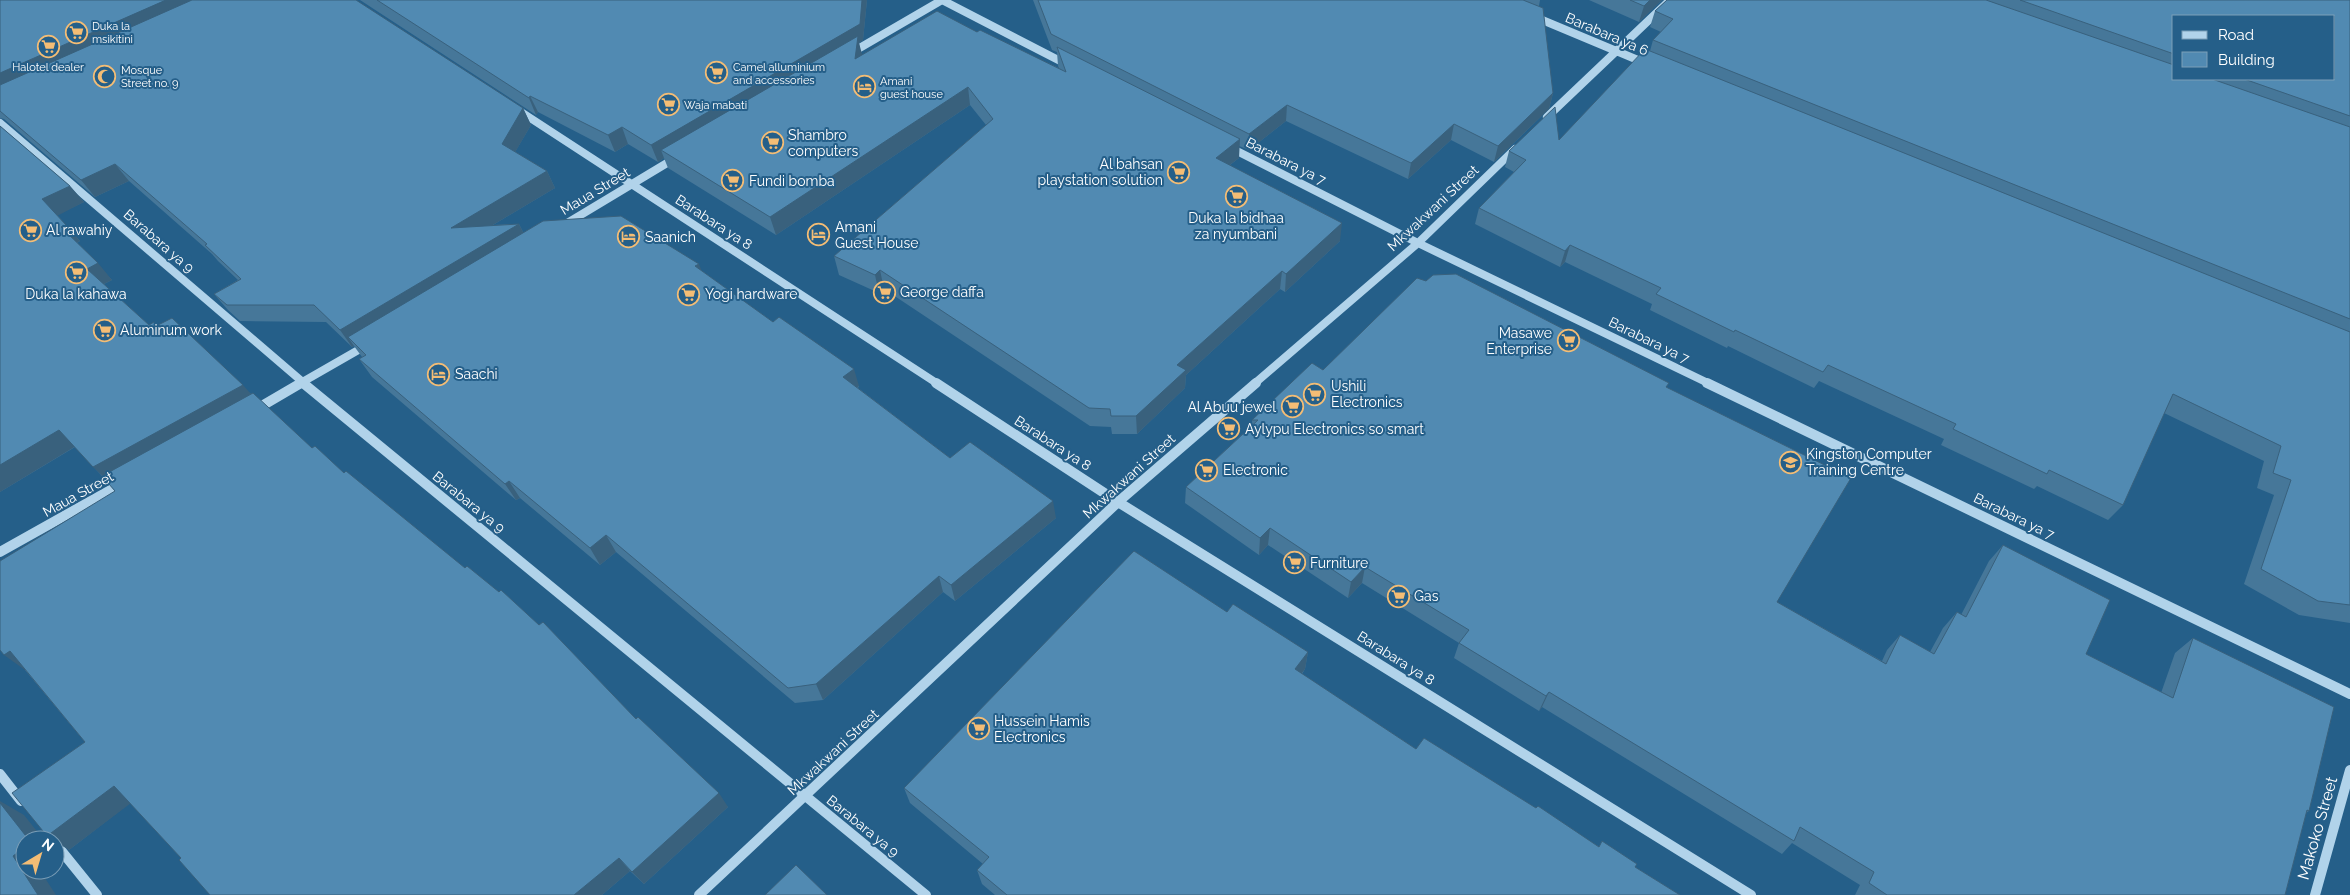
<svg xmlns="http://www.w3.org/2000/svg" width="2350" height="895" viewBox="0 0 2350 895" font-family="Raleway,sans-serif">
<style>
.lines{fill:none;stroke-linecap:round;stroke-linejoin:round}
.minor-far1{stroke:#b1d3ea;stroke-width:8}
.minor{stroke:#b1d3ea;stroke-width:10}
.wall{fill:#467799;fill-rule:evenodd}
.shaded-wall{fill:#39617d}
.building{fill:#518ab2;stroke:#39617d}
.labels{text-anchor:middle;stroke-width:4;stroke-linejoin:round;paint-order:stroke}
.far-poi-label{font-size:11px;fill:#fff;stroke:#255f89;text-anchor:start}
.street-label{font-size:14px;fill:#fff;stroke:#255f89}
.poi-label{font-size:14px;fill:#fff;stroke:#255f89;text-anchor:start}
.near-street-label{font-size:16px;fill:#fff;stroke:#255f89}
</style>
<rect width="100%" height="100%" fill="#255f89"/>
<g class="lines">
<!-- minor-far1 -->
<path class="minor-far1" d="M 942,0 L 1068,65
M 1535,17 L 1645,63
M 851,53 L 942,0
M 518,110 L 938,384
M 1547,117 L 1670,0
M 0,123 L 305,384
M 1229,147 L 1418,243 L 1710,384
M 564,225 L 677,157
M 299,384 L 367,345
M 1254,384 L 1418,243 L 1515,149"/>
<!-- minor -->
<path class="minor" d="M 303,383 L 926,895
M 936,383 L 1118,502 L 1751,895
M 1707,383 L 2350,694
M 255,410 L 301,383
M 0,552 L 123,483
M 0,774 L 21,801
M 55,843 L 97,895
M 699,895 L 1118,502 L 1256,383
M 2315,895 L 2350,770"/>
</g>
<!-- wall -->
<path class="wall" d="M 0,0 L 523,108 L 531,125 L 515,152 L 547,171 L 555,188 L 493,225 L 519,224 L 523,232 L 702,271 L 859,386 L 858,388 L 950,458 L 1056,518 L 955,601 L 943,592 L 823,700 L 795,703 L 616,552 L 600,565 L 520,498 L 516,500 L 372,377 L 359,359 L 362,357 L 354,346 L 352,347 L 326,322 L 240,321 L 228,310 L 214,294 L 238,280 L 218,261 L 212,254 L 129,181 L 95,197 L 4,119 L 0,118 Z
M 360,0 L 867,0 L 863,40 L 859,43 L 861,56 L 977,32 L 1059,68 L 1058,66 L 1057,52 L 1052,50 L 1033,0 L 1540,0 L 1539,6 L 1553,93 L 1549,109 L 1494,162 L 1451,140 L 1408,179 L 1286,121 L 1249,150 L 1239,146 L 1239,158 L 1230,165 L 1340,241 L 1285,292 L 1280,289 L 1186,375 L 1185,388 L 1137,434 L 1112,434 L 1111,427 L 1090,426 L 884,289 L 879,293 L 839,275 L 834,256 L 986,125 L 970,105 L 776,235 L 668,168 L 664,158 L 658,162 L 628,144 L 615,152 L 538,112 L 536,115 Z
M 1589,0 L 1662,0 L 1639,22 Z
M 1667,0 L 2350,0 L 2350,623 L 2299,615 L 2244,584 L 2274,495 L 2257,488 L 2264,461 L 2164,413 L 2123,505 L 2108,520 L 2037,486 L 2034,489 L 1941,445 L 1944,439 L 1819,381 L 1814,388 L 1728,346 L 1727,348 L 1650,310 L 1652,304 L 1565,262 L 1560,267 L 1475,224 L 1479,208 L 1514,172 L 1505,167 L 1509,151 L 1559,140 L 1650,51 L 1653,40 L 1661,32 L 1650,27 L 1655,11 ZM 2174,16 L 2334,79 L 2174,79 Z
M 0,126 L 70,186 L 84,202 L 57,215 L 80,241 L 77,243 L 112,280 L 104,284 L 149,325 L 158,325 L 251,394 L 312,448 L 344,473 L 636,719 L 728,807 L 644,884 L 630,871 L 602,895 L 210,895 L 181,858 L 130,803 L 69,850 L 55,841 L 55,840 L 53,840 L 47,836 L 85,742 L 25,670 L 115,491 L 102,476 L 75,447 L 0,492 Z
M 1323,370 L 1667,387 L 1777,602 L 1882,661 L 1887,650 L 1900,635 L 1930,652 L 1943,628 L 1957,612 L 1961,615 L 1989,561 L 2003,545 L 2086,654 L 2161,693 L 2175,653 L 2193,638 L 2309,811 L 2306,813 L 2285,895 L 1855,895 L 1860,885 L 1792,843 L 1782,854 L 1542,707 L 1539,711 L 1454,658 L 1459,643 L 1362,583 L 1348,598 L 1268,545 L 1259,555 L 1185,503 L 1186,487 L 1252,425 L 1252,420 Z
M 1227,612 L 1308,652 L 1305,669 L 1302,674 L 1416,749 L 1536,808 L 1598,846 L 1635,867 L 1680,895 L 995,895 L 982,884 L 977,870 L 983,864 L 910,803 L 904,788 Z"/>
<!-- shaded-wall -->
<path class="shaded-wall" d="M 166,0 L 214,0 L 0,96 L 0,73 Z
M 862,0 L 867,0 L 863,40 L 859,43 L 862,54 L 859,78 L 661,150 L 664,158 L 658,162 L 651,145 Z
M 1650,0 L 1662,0 L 1639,22 L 1644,6 Z
M 968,87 L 970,105 L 776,235 L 770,217 Z
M 1553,93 L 1549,109 L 1494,162 L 1498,146 Z
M 530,96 L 538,112 L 536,115 L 529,98 Z
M 1287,105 L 1286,121 L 1249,150 L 1249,134 Z
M 523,108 L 531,125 L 510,161 L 502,144 Z
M 1454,124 L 1451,140 L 1408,179 L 1411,163 Z
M 622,127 L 628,144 L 615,152 L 608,135 Z
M 1240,139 L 1239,158 L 1215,176 L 1216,158 Z
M 115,164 L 129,181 L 95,197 L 81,180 Z
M 547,171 L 555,188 L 461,244 L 451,228 Z
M 70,186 L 84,202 L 57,216 L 42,199 Z
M 1342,223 L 1340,241 L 1285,292 L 1286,274 Z
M 519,224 L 527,240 L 348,337 L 354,346 L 352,347 L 340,330 Z
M 66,225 L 80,241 L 76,243 L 61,227 Z
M 1570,245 L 1565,262 L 1560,267 L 1565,251 Z
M 98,263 L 112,280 L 102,285 L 87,269 Z
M 699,264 L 706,282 L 695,266 Z
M 880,270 L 884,289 L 879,293 L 875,275 Z
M 1282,271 L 1280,289 L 1186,375 L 1185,388 L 1137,434 L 1136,416 L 1177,365 Z
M 854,369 L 859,386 L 848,394 L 843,377 Z
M 243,385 L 257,401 L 110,483 L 93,467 Z
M 59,430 L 76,446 L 0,492 L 0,465 Z
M 509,481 L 520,498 L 516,500 L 505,484 Z
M 1053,501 L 1056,518 L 955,601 L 951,585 Z
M 1270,528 L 1268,545 L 1259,555 L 1260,538 Z
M 606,535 L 616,552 L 600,565 L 590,548 Z
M 1365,567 L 1362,583 L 1348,598 L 1351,582 Z
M 939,576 L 943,592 L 823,700 L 816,684 Z
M 10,651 L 31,666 L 25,670 L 4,655 Z
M 1308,652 L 1305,669 L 1292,686 L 1295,669 Z
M 1549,692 L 1542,707 L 1539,711 L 1546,696 Z
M 114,786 L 135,800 L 69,850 L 55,841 L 55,840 L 53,840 L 47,836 Z
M 719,793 L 728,807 L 644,884 L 632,872 Z
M 0,801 L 24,815 L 44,840 L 29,840 L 0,803 Z
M 25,847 L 25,870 L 43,870 L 41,872 L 56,895 L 38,895 L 13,856 Z
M 55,854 L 58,858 L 55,861 Z
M 619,858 L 630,871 L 602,895 L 574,895 Z"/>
<!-- building -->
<path class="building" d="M 0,0 L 166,0 L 0,73 Z
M 192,0 L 356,0 L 523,108 L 502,144 L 547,171 L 451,228 L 519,224 L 340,330 L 314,305 L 227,305 L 214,294 L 241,279 L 205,245 L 207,244 L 115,164 L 81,180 L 0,111 L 0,85 Z
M 377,0 L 862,0 L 860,24 L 651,145 L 622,127 L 608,135 L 530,96 L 529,98 Z
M 1038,0 L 1523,0 L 1543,8 L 1553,93 L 1498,146 L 1454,124 L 1411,163 L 1287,105 L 1249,134 L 1051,34 Z
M 1630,0 L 1650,0 L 1644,6 Z
M 1667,0 L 1986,0 L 2174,65 L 2174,79 L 2212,79 L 2350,127 L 2350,319 L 1653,40 L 1673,19 L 1655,11 Z
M 2020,0 L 2350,0 L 2350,116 L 2244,79 L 2334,79 L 2334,16 L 2174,16 L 2174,54 Z
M 937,11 L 977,32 L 980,30 L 1066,72 L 1057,47 L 1240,139 L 1216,158 L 1342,223 L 1286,274 L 1282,271 L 1177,365 L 1186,370 L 1136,416 L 1111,416 L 1110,409 L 1089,408 L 880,270 L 875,275 L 834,256 L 993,119 L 968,87 L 770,217 L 661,150 L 858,36 L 855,59 Z
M 1645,49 L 2350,332 L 2350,605 L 2318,601 L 2261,569 L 2291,480 L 2273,473 L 2281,446 L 2173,394 L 2123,505 L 2049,470 L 2047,474 L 1953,429 L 1956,424 L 1828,365 L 1823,372 L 1735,330 L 1734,332 L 1656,294 L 1661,288 L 1570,245 L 1565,251 L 1479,208 L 1526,160 L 1509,151 L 1555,107 L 1559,140 Z
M 0,126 L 70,186 L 42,199 L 66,225 L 61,227 L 98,263 L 87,269 L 149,325 L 154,322 L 158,325 L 172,318 L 243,385 L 93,467 L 59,430 L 0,465 Z
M 621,216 L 699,264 L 695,266 L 773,322 L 779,317 L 854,369 L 843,377 L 950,458 L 970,442 L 1053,501 L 951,585 L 939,576 L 816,684 L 788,688 L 606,535 L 590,548 L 509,481 L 505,484 L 359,359 L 366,355 L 348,337 L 543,221 Z
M 1456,274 L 1669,383 L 1666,387 L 1851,478 L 1777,602 L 1886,664 L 1900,635 L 1934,654 L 1957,612 L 1966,617 L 2003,545 L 2110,600 L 2086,654 L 2173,698 L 2193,638 L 2334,707 L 2309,811 L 2307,810 L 2285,895 L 1887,895 L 1869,883 L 1874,872 L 1800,827 L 1794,841 L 1549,692 L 1546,696 L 1459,643 L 1469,630 L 1365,567 L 1351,582 L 1270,528 L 1260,538 L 1186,487 L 1258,420 L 1252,420 L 1312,363 L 1323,370 L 1417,278 L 1426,281 L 1433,275 Z
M 253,393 L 312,448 L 315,446 L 344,473 L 346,471 L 465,568 L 467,566 L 499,592 L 501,590 L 539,625 L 543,622 L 636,719 L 638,717 L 719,793 L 632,872 L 619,858 L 574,895 L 210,895 L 179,860 L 181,858 L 114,786 L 47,836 L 12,793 L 85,742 L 10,651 L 4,655 L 0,650 L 0,561 L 115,491 L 102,476 Z
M 1134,551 L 1227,612 L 1233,604 L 1308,652 L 1295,669 L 1416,749 L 1424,738 L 1536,808 L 1538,806 L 1599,847 L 1602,841 L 1637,864 L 1635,867 L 1680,895 L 1007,895 L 977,870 L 989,857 L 904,788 Z
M 0,803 L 29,840 L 25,840 L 25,847 L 13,856 L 38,895 L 0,895 Z
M 796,865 L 827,895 L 765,895 Z"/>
<!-- icons -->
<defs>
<symbol id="supermarket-ring" viewBox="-11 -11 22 22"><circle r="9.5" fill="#255f89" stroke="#f4bd75" stroke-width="1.5"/><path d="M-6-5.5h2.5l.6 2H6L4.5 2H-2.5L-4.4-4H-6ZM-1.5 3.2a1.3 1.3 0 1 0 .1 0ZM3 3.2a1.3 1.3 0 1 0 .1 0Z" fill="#f4bd75"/></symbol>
<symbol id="mosque-ring" viewBox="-11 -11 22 22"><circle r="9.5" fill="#255f89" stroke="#f4bd75" stroke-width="1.5"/><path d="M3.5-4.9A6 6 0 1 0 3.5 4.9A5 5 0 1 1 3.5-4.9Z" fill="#f4bd75"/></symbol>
<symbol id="hotel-ring" viewBox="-11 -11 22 22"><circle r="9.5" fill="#255f89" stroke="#f4bd75" stroke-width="1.5"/><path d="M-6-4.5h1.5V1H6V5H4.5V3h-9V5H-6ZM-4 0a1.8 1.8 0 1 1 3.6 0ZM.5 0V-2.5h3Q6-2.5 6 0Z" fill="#f4bd75"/></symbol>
<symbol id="university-ring" viewBox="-11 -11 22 22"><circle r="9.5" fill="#255f89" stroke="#f4bd75" stroke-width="1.5"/><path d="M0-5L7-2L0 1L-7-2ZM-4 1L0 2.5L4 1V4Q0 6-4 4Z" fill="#f4bd75"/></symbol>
</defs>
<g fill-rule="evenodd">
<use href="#supermarket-ring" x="64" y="20" width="25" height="25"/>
<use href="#supermarket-ring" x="36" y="34" width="25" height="25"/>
<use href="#supermarket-ring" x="704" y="60" width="25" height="25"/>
<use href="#mosque-ring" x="92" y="64" width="25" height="25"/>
<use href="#hotel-ring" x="852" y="74" width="25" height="25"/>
<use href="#supermarket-ring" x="656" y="92" width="25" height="25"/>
<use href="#supermarket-ring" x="760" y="130" width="25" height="25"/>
<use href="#supermarket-ring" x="1166" y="160" width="25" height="25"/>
<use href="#supermarket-ring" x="720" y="168" width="25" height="25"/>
<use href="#supermarket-ring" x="1224" y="184" width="25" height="25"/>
<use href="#supermarket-ring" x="18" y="218" width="25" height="25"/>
<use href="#hotel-ring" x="806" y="222" width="25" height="25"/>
<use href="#hotel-ring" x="616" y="224" width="25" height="25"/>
<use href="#supermarket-ring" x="64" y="260" width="25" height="25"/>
<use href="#supermarket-ring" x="872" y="280" width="25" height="25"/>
<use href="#supermarket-ring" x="676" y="282" width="25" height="25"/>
<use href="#supermarket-ring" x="92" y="318" width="25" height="25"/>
<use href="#supermarket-ring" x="1556" y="328" width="25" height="25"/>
<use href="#hotel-ring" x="426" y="362" width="25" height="25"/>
<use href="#supermarket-ring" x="1302" y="382" width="25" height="25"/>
<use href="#supermarket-ring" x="1280" y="394" width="25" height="25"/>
<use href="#supermarket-ring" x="1216" y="416" width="25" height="25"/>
<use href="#university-ring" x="1778" y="450" width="25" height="25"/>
<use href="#supermarket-ring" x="1194" y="458" width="25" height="25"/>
<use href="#supermarket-ring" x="1282" y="550" width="25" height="25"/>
<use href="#supermarket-ring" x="1386" y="584" width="25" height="25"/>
<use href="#supermarket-ring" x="966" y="716" width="25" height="25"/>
</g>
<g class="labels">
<!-- far-poi labels -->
<g class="far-poi-label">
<text x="92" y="30">Duka la<tspan x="92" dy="13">msikitini</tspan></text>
<text x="48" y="71" text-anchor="middle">Halotel dealer</text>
<text x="733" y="71">Camel alluminium<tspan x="733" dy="13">and accessories</tspan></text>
<text x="121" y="74">Mosque<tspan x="121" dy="13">Street no. 9</tspan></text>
<text x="880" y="85">Amani<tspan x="880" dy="13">guest house</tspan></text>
<text x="684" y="109">Waja mabati</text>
</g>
<!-- street labels -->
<g class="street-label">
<text transform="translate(1607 34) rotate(23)" y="5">Barabara ya 6</text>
<text transform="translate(1286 161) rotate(27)" y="5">Barabara ya 7</text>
<text transform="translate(595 191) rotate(-31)" y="5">Maua Street</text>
<text transform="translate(1433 208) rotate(-43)" y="5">Mkwakwani Street</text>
<text transform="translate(714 222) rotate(33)" y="5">Barabara ya 8</text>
<text transform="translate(159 241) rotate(41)" y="5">Barabara ya 9</text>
<text transform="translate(1649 340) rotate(26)" y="5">Barabara ya 7</text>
<text transform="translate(1053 443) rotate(33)" y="5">Barabara ya 8</text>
<text transform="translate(1129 476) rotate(-42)" y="5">Mkwakwani Street</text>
<text transform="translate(78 494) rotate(-29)" y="5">Maua Street</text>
<text transform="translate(469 502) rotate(39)" y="5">Barabara ya 9</text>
<text transform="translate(2014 516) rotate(26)" y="5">Barabara ya 7</text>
<text transform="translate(1396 658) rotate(32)" y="5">Barabara ya 8</text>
<text transform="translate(833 752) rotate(-43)" y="5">Mkwakwani Street</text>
<text transform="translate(863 826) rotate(39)" y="5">Barabara ya 9</text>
</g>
<!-- poi labels -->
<g class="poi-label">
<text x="788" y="140">Shambro<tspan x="788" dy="16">computers</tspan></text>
<text x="1163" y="169" text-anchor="end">Al bahsan<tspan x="1163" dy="16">playstation solution</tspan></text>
<text x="749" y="186">Fundi bomba</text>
<text x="1236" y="223" text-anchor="middle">Duka la bidhaa<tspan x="1236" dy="16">za nyumbani</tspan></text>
<text x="835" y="232">Amani<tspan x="835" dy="16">Guest House</tspan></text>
<text x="46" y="235">Al rawahiy</text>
<text x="645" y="242">Saanich</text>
<text x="900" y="297">George daffa</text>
<text x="76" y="299" text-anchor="middle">Duka la kahawa</text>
<text x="705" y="299">Yogi hardware</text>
<text x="120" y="335">Aluminum work</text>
<text x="1552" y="338" text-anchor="end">Masawe<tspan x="1552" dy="16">Enterprise</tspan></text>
<text x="455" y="379">Saachi</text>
<text x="1331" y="391">Ushili<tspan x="1331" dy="16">Electronics</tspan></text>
<text x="1276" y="412" text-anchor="end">Al Abuu jewel</text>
<text x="1245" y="434">Aylypu Electronics so smart</text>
<text x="1806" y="459">Kingston Computer<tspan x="1806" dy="16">Training Centre</tspan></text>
<text x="1223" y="475">Electronic</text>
<text x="1310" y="568">Furniture</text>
<text x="1414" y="601">Gas</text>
<text x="994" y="726">Hussein Hamis<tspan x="994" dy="16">Electronics</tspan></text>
</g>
<!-- near-street labels -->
<g class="near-street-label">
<text transform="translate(2317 828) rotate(-74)" y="6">Makoko Street</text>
</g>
</g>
<!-- legend -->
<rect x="2172" y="15" width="162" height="65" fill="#255f89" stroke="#7c9fb8"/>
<rect x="2182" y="31" width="25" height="8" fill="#b1d3ea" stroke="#7c9fb8"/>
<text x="2218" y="40" font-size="15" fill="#ffffff">Road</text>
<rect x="2182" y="52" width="25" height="15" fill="#518ab2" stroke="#7c9fb8"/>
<text x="2218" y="65" font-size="15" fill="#ffffff">Building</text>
<!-- north arrow -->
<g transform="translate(40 855) rotate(38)"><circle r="24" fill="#255f89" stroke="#7c9fb8"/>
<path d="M0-4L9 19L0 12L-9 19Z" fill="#f4bd75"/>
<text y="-8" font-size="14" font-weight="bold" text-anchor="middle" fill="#ffffff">N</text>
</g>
</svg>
